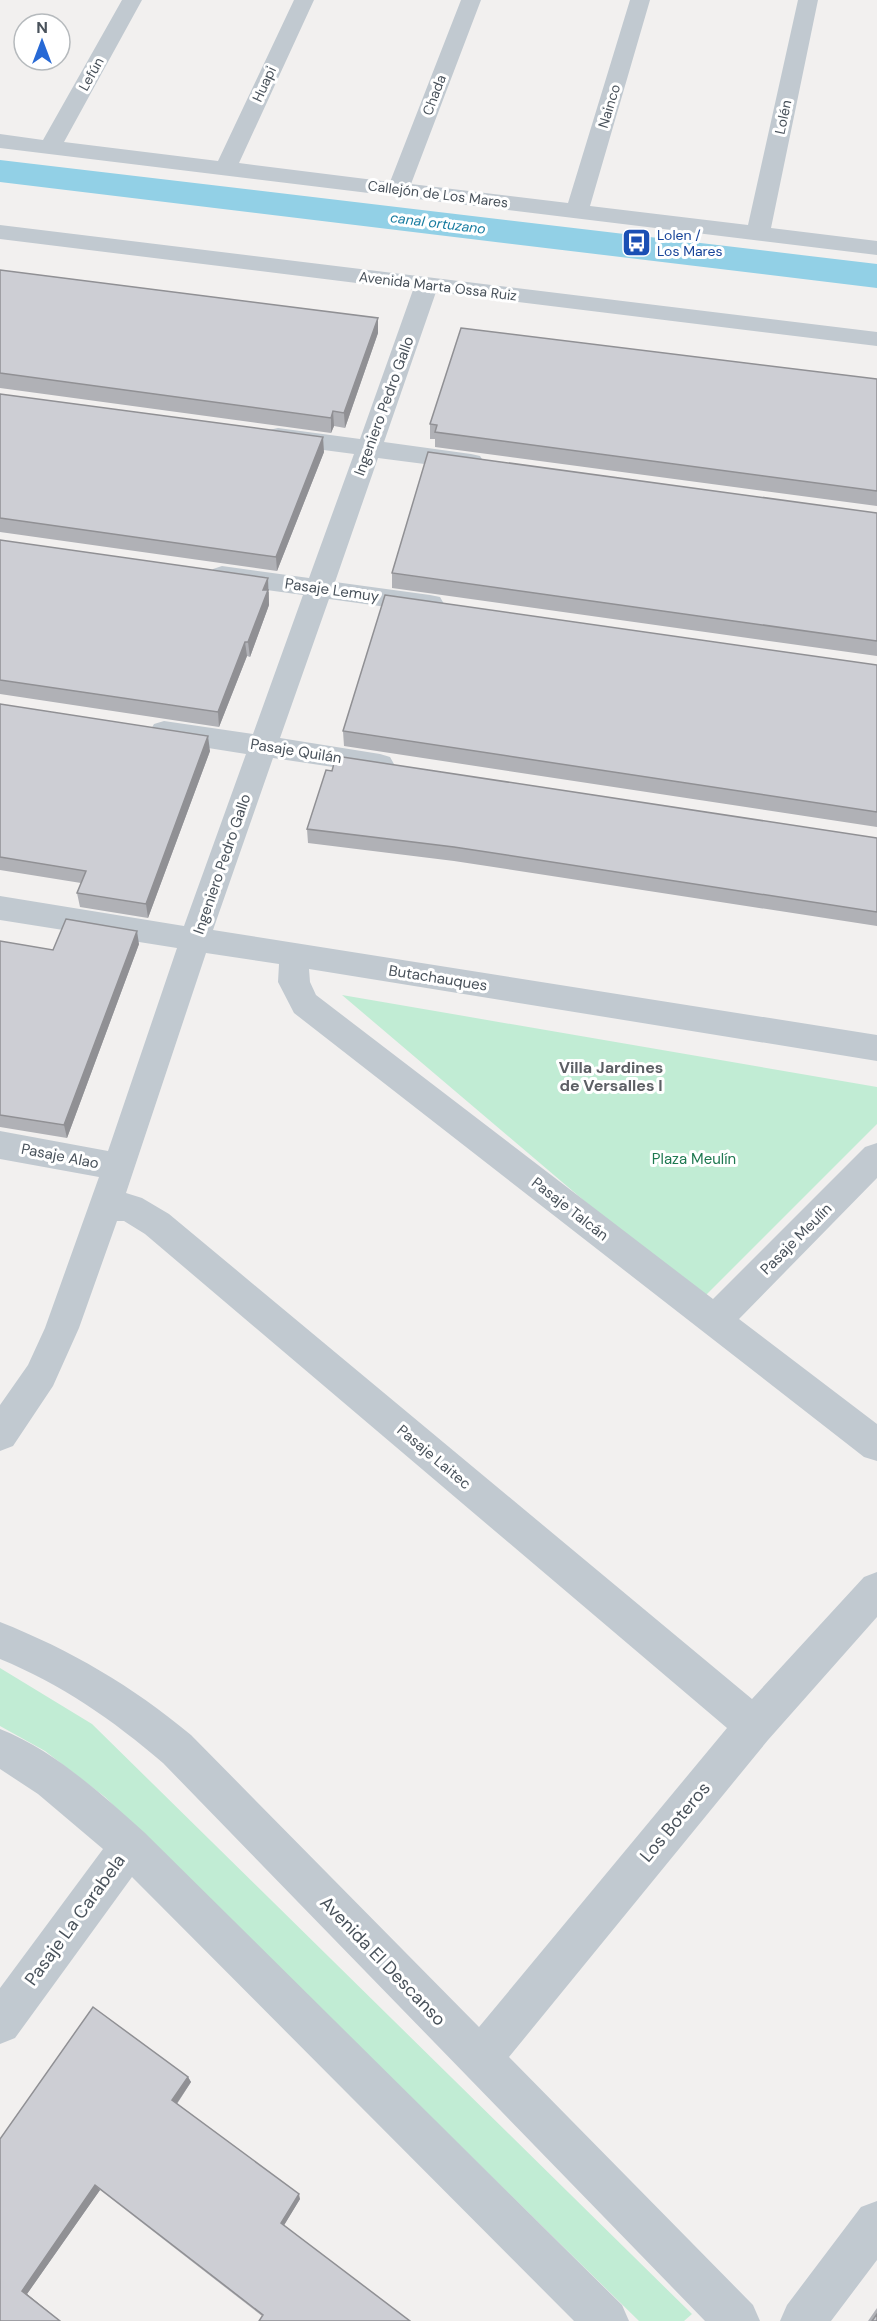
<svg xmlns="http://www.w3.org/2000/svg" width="877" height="2321" viewBox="0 0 877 2321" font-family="'DM Sans',sans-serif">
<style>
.green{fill:#c1ecd4}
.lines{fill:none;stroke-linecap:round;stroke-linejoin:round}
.canal{fill:#92d0e6;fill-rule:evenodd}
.minor{fill:#c1c9d0;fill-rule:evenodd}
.wall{fill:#b0b1b6}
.shaded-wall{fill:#909094}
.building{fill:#cdced4;stroke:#909094;stroke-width:1.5}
.labels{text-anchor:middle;stroke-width:6;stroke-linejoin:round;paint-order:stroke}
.far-street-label{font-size:14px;fill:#49525b;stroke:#fff}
.far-water-label{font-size:14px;font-style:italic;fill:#177ca0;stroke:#fff}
.far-transit-label{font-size:14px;fill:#164399;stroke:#fff;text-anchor:start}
.street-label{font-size:15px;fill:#49525b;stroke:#fff}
.park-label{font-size:15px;fill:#1e7850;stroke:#fff}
.neighbourhood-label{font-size:16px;font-weight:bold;fill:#5c5f64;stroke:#fff}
.near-street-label{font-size:18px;fill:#49525b;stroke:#fff}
</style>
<rect width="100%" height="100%" fill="#f2f0ef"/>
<!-- green -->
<path class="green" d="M 342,995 L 877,1087 L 877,1124 L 701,1300 Z
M 0,1668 L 92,1724 L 692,2314 L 684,2321 L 639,2321 L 105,1797 L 45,1751 L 0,1726 Z"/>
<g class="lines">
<!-- canal -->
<path class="canal" d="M 0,160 L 877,264 L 877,288 L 0,182 Z"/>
<!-- minor -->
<path class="minor" d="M 122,0 L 142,0 L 64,142 L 218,161 L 294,0 L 314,0 L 239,163 L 390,182 L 461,0 L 481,0 L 411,184 L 568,203 L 630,0 L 650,0 L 590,206 L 748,225 L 798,0 L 818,0 L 771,228 L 877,241 L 877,255 L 0,148 L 0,134 L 43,140 Z
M 0,225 L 877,332 L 877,346 L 436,292 L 384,442 L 471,454 L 480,456 L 484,462 L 480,468 L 471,470 L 378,458 L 335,582 L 430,595 L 440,597 L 444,604 L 440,611 L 430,613 L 329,599 L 280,738 L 380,754 L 390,757 L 394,764 L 390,771 L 380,774 L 273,758 L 213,930 L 877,1035 L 877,1061 L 309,969 L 310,982 L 316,995 L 713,1299 L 865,1147 L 877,1143 L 877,1178 L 739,1319 L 877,1424 L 877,1461 L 864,1457 L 294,1013 L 278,982 L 279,964 L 206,953 L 126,1193 L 142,1198 L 169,1214 L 752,1699 L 864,1577 L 877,1572 L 877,1617 L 768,1740 L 509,2057 L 753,2305 L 760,2321 L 705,2321 L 163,1763 C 113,1720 61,1684 0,1659 L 0,1622 C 71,1650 132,1686 191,1735 L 479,2027 L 727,1728 L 145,1234 L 124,1221 L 117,1221 L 79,1328 L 53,1386 L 13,1446 L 0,1451 L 0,1405 L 28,1365 L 45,1328 L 99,1177 L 0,1159 L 0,1131 L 108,1151 L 177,948 L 0,920 L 0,896 L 184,926 L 246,754 L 164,741 L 154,738 L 150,731 L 154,724 L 164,721 L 253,734 L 303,595 L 222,584 L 213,581 L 209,575 L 213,569 L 222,566 L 309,578 L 354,454 L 278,444 L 269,442 L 265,436 L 269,430 L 278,428 L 360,439 L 413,290 L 0,239 Z
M 0,1729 C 55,1751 100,1793 144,1832 L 622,2305 L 629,2321 L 574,2321 L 132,1877 L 15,2038 L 0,2044 L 0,1988 L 103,1849 L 38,1794 L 0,1769 Z
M 877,2201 L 877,2260 L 831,2321 L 780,2321 L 787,2305 L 861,2207 Z"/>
</g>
<!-- wall -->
<path class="wall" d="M 0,270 L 378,318 L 378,333 L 345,428 L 334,426 L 331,433 L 0,388 Z
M 877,379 L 877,506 L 435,447 L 435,439 L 430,439 L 430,424 Z
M 0,394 L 324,452 L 277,571 L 0,532 Z
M 877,513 L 877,656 L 392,588 L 392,573 Z
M 0,540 L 269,592 L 269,605 L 250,657 L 247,656 L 219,727 L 0,694 Z
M 877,665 L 877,827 L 344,746 L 343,731 Z
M 0,704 L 210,751 L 148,918 L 80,907 L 77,893 L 81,883 L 0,870 Z
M 307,829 L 877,838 L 877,926 L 454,861 L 308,843 Z
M 0,941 L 53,950 L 139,944 L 67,1138 L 0,1127 Z
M 188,2077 L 191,2082 L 177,2104 L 300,2199 L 284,2225 L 262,2316 L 100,2190 L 27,2294 L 60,2321 L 0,2321 L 0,2139 Z
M 877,2308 L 877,2321 L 868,2321 Z"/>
<!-- shaded-wall -->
<path class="shaded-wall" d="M 378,318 L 378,333 L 345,428 L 344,413 Z
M 333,411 L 334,426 L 331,433 L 331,418 Z
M 323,437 L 324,452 L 277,571 L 276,557 Z
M 268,578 L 269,605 L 250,657 L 248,642 L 263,590 Z
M 245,642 L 247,656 L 219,727 L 218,712 Z
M 208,736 L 210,751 L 148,918 L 146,904 Z
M 137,931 L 139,944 L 67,1138 L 64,1125 Z
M 188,2077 L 191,2082 L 175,2106 L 172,2100 Z
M 95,2185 L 100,2190 L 27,2294 L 60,2321 L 22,2291 Z
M 299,2194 L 300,2199 L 283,2227 L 281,2223 Z"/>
<!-- building -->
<path class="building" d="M 0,270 L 378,318 L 344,413 L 333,411 L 331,418 L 0,373 Z
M 461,328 L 877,379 L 877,491 L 435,432 L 437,425 L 430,424 Z
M 0,394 L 323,437 L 276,557 L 0,518 Z
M 428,452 L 877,513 L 877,641 L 392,573 Z
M 0,540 L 268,578 L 263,590 L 268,590 L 248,642 L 245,642 L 218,712 L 0,680 Z
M 385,595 L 877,665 L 877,812 L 343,731 Z
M 0,704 L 208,736 L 146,904 L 77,893 L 86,871 L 0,857 Z
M 336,756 L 877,838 L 877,912 L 454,847 L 307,829 L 326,770 L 332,771 Z
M 66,919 L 137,931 L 64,1125 L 0,1115 L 0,941 L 53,950 Z
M 93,2007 L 188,2077 L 172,2100 L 299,2194 L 281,2223 L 410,2321 L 259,2321 L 263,2315 L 95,2185 L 22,2291 L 60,2321 L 0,2321 L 0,2139 Z
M 877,2314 L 877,2321 L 872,2321 Z"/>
<!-- icons -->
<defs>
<symbol id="bus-square" viewBox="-11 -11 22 22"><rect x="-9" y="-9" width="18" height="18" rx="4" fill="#1a4fb4" stroke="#fff"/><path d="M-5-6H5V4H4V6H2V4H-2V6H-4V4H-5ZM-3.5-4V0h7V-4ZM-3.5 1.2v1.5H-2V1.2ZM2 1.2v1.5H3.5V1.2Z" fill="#fff"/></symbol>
</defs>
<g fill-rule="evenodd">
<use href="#bus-square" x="620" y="226" width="33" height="33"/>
</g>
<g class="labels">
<!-- far-street labels -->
<g class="far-street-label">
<text transform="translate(91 74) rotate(-61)" y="5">Lefún</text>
<text transform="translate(264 84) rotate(-65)" y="5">Huapi</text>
<text transform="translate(434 95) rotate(-69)" y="5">Chada</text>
<text transform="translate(609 106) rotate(-73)" y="5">Nainco</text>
<text transform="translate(783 117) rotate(-78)" y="5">Lolén</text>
<text transform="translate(438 194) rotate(7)" y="5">Callejón de Los Mares</text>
<text transform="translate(438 286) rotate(7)" y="5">Avenida Marta Ossa Ruiz</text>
</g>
<!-- far-water labels -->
<g class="far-water-label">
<text transform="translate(438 223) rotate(7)" y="5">canal ortuzano</text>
</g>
<!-- far-transit labels -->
<g class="far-transit-label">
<text x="657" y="240">Lolen /<tspan x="657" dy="16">Los Mares</tspan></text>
</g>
<!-- street labels -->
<g class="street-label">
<text transform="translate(384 406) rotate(-70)" y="5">Ingeniero Pedro Gallo</text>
<text transform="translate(332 590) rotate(8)" y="5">Pasaje Lemuy</text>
<text transform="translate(296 751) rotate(9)" y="5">Pasaje Quilán</text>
<text transform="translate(222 864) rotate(-71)" y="5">Ingeniero Pedro Gallo</text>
<text transform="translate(438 978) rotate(9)" y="5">Butachauques</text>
<text transform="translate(60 1156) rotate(11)" y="5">Pasaje Alao</text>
<text transform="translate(570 1209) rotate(38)" y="5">Pasaje Talcán</text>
<text transform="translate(796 1239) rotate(-45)" y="5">Pasaje Meulín</text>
<text transform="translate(434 1457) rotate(40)" y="5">Pasaje Laitec</text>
</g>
<!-- park labels -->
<g class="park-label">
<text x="694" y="1164">Plaza Meulín</text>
</g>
<!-- neighbourhood labels -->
<g class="neighbourhood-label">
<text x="611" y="1073">Villa Jardines<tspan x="611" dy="18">de Versalles I</tspan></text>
</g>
<!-- near-street labels -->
<g class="near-street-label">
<text transform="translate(675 1822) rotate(-50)" y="6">Los Boteros</text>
<text transform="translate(75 1920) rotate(-54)" y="6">Pasaje La Carabela</text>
<text transform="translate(383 1961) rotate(46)" y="6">Avenida El Descanso</text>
</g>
</g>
<!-- north arrow -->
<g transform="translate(42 42)"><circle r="28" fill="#ffffff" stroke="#b6babd" stroke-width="1.5"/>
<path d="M0-4.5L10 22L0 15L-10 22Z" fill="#2769d5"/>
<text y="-9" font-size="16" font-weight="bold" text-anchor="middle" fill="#49525b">N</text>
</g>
</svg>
